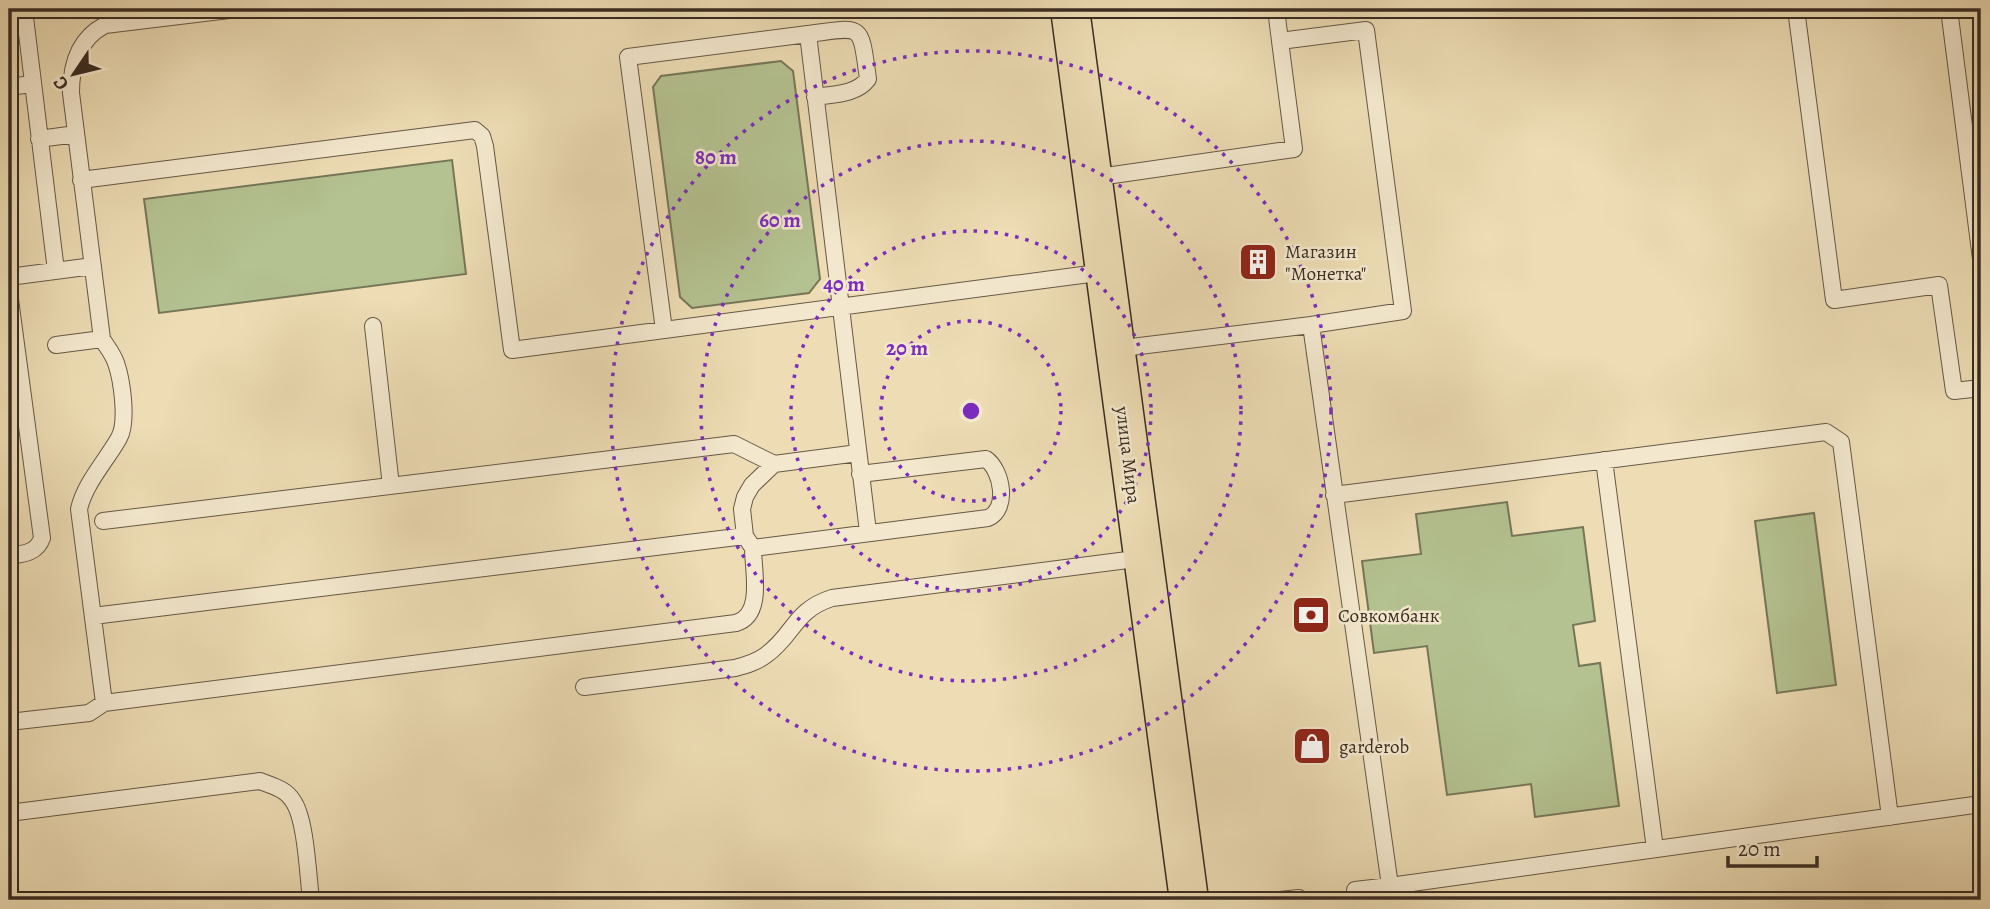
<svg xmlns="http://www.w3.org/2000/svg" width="1990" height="909" viewBox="0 0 1990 909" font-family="Alegreya,serif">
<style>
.green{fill:#b4c190;stroke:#767659;stroke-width:2}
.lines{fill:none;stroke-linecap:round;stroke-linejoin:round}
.lane-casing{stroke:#665846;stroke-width:18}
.primary-casing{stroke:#392c22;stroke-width:41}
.lane{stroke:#f3e8ce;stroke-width:16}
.primary{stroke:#eddcb4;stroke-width:38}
.ring{fill:none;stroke:#7b2cbf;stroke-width:3.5;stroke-dasharray:3.5 7}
.labels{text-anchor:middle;stroke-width:5;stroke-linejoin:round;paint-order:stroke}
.poi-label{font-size:19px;fill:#392c22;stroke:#f3e8ce;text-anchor:start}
.street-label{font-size:19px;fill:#392c22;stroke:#f3e8ce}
.centre{fill:#7b2cbf;stroke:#f3e8ce;stroke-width:3.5}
.ring-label{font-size:21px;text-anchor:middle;font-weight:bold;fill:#7b2cbf;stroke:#f3e8ce;stroke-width:5;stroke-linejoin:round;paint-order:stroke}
</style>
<rect width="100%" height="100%" fill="#eddcb4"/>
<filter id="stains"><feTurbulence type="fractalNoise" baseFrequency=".00286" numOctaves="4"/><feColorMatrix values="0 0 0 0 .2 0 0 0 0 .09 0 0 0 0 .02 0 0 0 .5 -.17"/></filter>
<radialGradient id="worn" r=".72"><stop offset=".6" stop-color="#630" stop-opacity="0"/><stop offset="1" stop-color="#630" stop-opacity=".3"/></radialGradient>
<!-- green -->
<path class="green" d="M 781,61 L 793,71 L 820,279 L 809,293 L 692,308 L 680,297 L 653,87 L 661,76 Z
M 452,160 L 466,274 L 159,313 L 144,199 Z
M 1507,502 L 1512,536 L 1583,527 L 1595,621 L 1573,625 L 1579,666 L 1600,663 L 1619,806 L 1535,817 L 1531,784 L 1447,795 L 1427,646 L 1374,653 L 1362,561 L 1421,554 L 1416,514 Z
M 1814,513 L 1836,685 L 1777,693 L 1755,521 Z"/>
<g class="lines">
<defs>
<path id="lane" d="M 24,9 L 56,271
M 1796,9 L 1834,300 L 1939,285 L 1954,391 L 1981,388
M 1949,9 L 1981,259
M 808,34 C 864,27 860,22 868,79 C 856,95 833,94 815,97
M 9,87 L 32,84
M 39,139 L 76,134
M 1092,178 L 1294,149 L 1280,41
M 81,180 L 475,130 L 482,136 L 485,146 L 512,350 L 1105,272
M 9,277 L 93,266
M 9,292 L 42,538 C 37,553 23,554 9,556
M 1311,325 L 1390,886 L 1981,804
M 373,326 L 391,486
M 664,330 L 628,57 L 808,34 L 868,532
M 56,345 L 102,339
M 1115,349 L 1311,325 L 1403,311 L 1366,30 L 1280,41 L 1276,9
M 1604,460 L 1655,849
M 1334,495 L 1826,432 L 1841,442 L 1890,817
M 103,521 L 734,444 L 774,464
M 745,536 L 742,509 L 745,497 L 752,485 L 774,464 L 858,453
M 93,616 L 745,536 L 753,548 L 988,518 C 1009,509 1002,470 986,459 L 860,474
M 584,687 L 735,668 C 746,665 757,662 766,655 C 794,635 794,610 832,598 L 1143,558
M 104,703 L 736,623 C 764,615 753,571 753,548
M 9,722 L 89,713 L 104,703 L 79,509 C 85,483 106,461 119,438 C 128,422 122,380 116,363 C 113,354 107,347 102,339 L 71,93 C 71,65 78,39 105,25 L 237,9
M 9,813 L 260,781 C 273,786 286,789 293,801 C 306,819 308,876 311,900
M 1355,890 L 1390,886
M 1280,900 L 1299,898"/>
<path id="primary" d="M 1070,9 L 1189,900"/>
</defs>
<!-- lane casing -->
<use href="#lane" class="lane-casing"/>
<!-- primary casing -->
<use href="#primary" class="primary-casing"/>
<!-- lane -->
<use href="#lane" class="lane"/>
<!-- primary -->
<use href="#primary" class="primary"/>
</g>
<!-- distance rings -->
<g class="ring">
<circle cx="971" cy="411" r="90"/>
<circle cx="971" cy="411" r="180"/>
<circle cx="971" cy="411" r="270"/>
<circle cx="971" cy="411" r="360"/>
</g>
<!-- icons -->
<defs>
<symbol id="building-square" viewBox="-11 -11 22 22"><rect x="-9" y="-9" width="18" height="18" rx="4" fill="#8f2418" stroke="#f3e8ce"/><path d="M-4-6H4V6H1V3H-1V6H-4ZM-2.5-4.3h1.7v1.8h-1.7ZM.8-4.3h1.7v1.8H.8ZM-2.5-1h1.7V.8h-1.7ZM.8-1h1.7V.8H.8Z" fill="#fff"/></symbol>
<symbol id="bank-square" viewBox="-11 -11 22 22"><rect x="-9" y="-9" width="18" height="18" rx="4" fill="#8f2418" stroke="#f3e8ce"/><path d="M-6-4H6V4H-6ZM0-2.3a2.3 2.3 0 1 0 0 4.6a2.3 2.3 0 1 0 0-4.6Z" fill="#fff"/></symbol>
<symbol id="shop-square" viewBox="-11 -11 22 22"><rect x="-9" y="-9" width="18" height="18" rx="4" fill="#8f2418" stroke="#f3e8ce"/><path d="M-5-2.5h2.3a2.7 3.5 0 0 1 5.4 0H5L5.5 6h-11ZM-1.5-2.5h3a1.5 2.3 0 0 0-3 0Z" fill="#fff"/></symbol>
</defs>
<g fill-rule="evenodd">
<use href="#building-square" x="1236" y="240" width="44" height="44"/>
<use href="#bank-square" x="1289" y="593" width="44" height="44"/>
<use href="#shop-square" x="1290" y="724" width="44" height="44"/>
</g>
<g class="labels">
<!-- poi labels -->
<g class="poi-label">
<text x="1285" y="258">Магазин<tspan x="1285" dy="22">"Монетка"</tspan></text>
<text x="1338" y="622">Совкомбанк</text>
<text x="1339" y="753">garderob</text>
</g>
<!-- street labels -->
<g class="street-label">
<text transform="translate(1129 455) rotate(83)" y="7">улица Мира</text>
</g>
</g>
<circle cx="971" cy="411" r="10" class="centre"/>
<g class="ring-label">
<text x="716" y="164">80 m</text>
<text x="780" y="227">60 m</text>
<text x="844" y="291">40 m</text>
<text x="907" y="355">20 m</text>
</g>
<!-- margin -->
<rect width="1990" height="909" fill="none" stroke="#eddcb4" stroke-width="35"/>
<rect x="10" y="10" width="1969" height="888" fill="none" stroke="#392c22" stroke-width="3.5"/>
<rect x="18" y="18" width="1955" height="874" fill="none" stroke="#392c22" stroke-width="2"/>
<!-- north arrow -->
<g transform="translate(74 74) rotate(235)" stroke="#f3e8ce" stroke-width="5" paint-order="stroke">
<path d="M0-5L12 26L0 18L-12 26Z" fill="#392c22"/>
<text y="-10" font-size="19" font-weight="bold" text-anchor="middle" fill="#392c22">С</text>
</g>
<!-- scale -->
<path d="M1728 856v10h89v-10" fill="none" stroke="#392c22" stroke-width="3.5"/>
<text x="1738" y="856" font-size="21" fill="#392c22" stroke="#f3e8ce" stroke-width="5" paint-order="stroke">20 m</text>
<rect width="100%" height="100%" filter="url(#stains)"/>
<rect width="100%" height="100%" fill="url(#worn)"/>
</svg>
